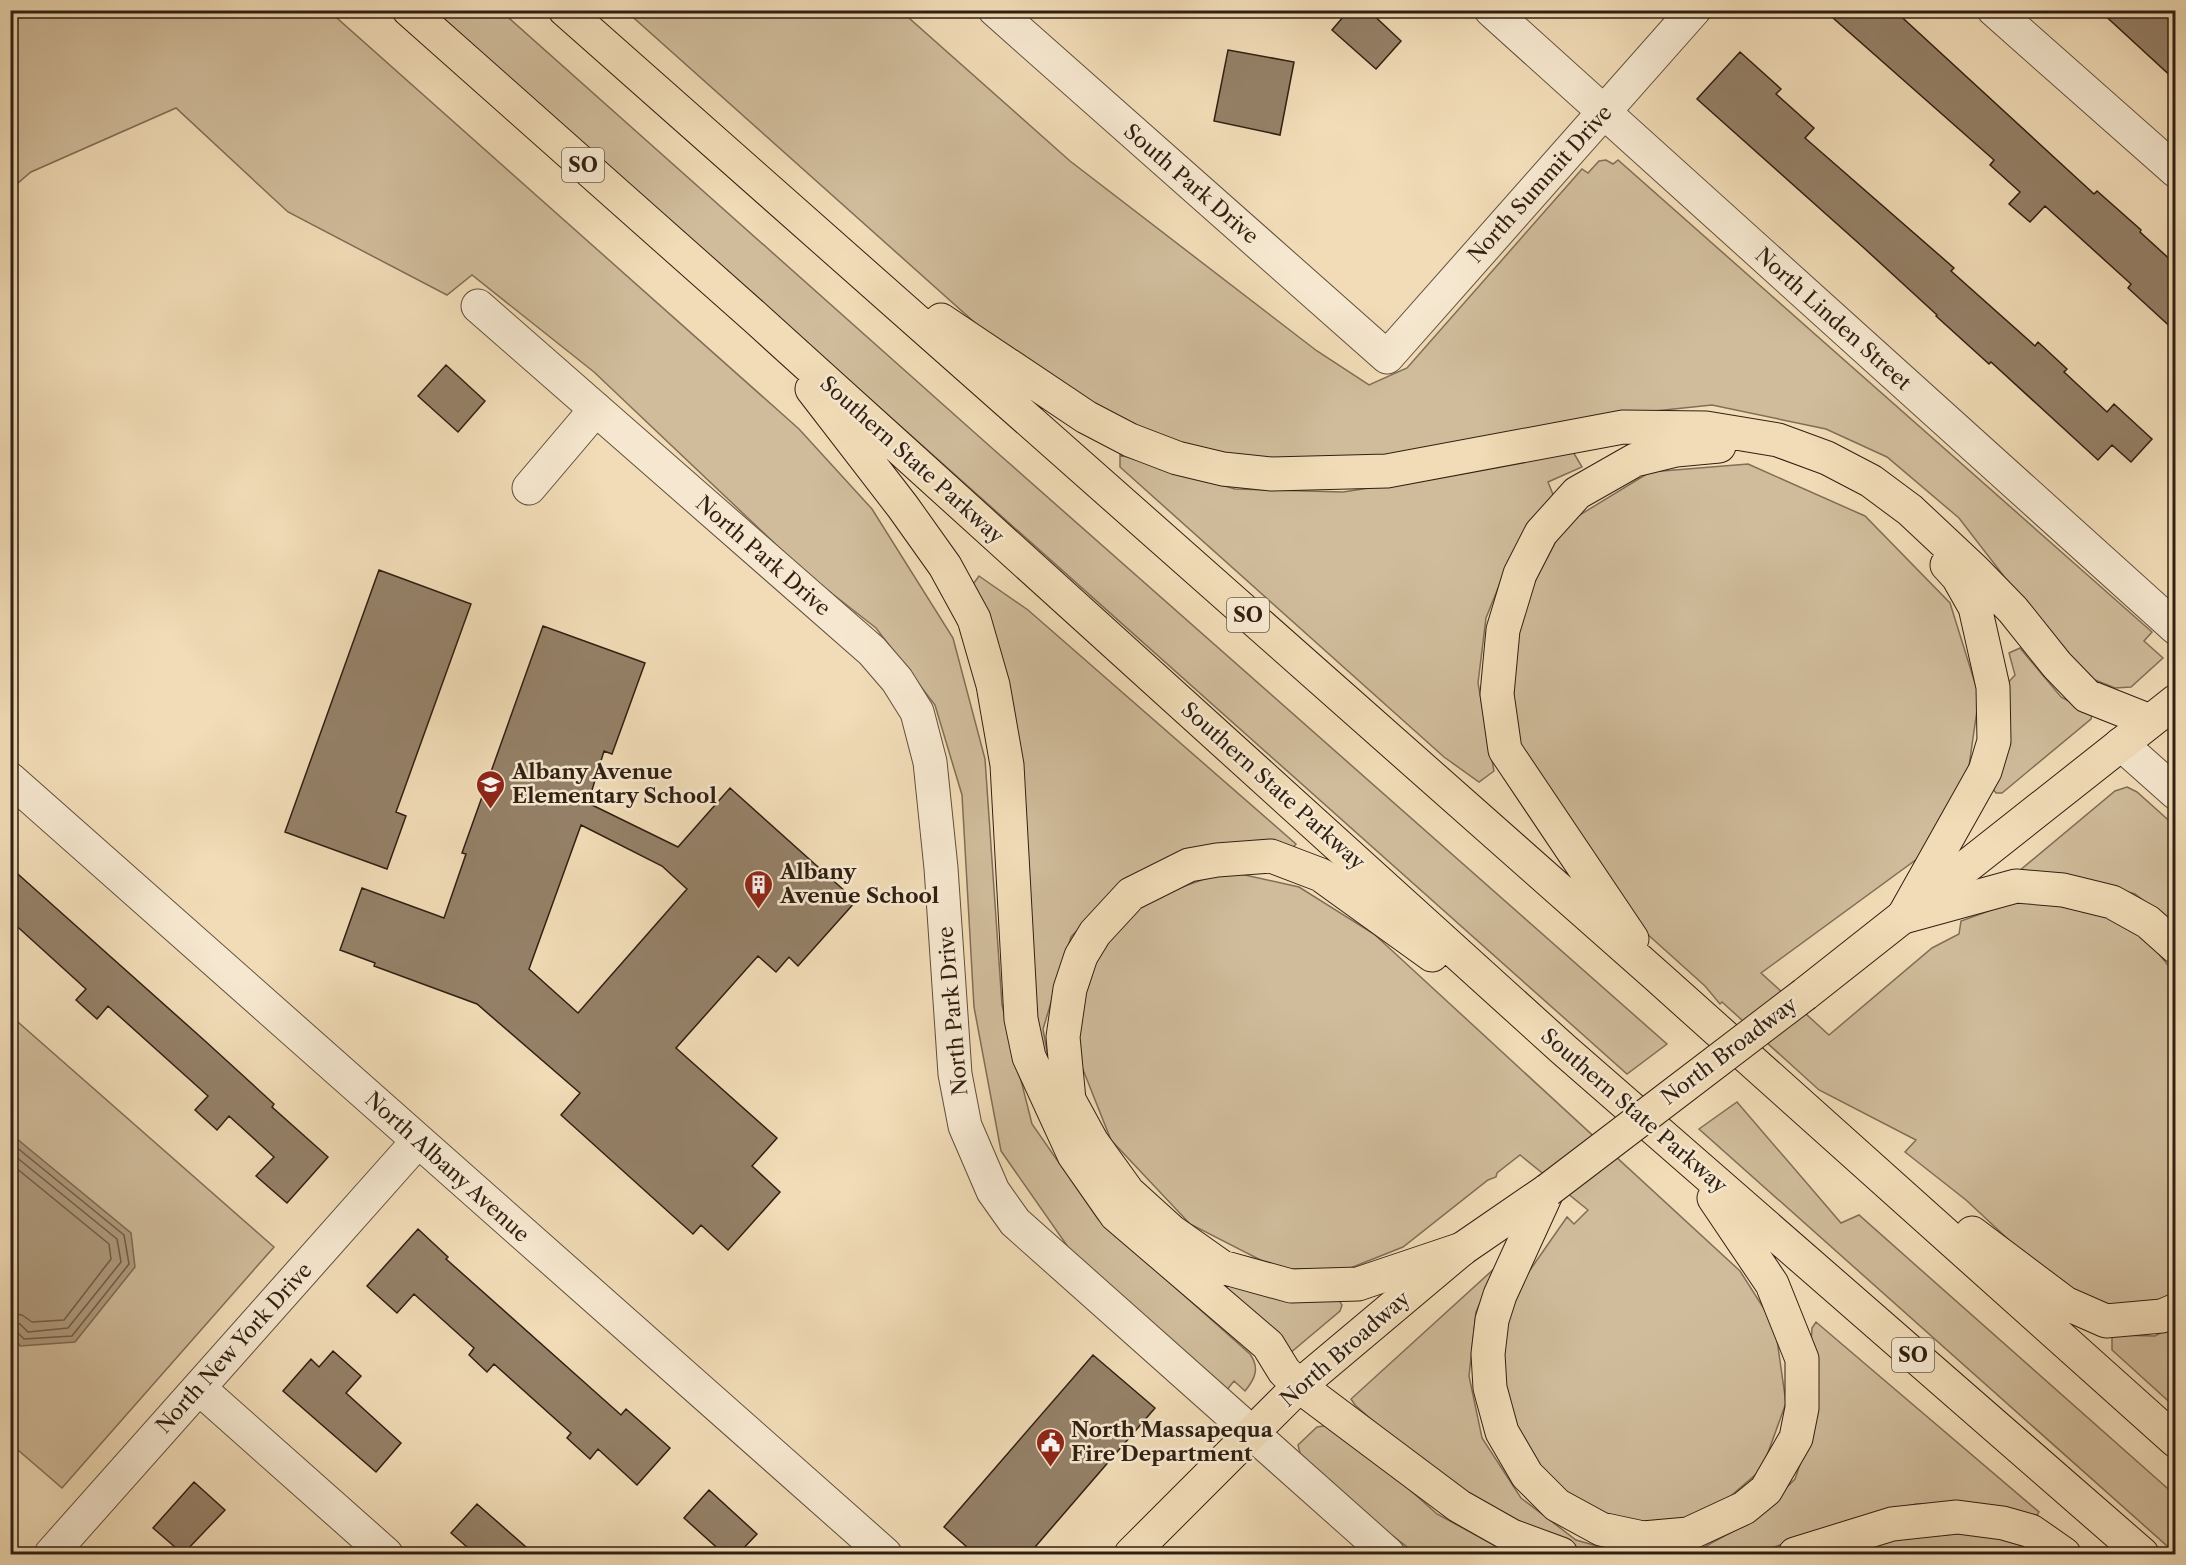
<svg xmlns="http://www.w3.org/2000/svg" width="2186" height="1565" viewBox="0 0 2186 1565" font-family="'Libre Caslon Text',serif">
<style>
.green{fill:#d0bc9b;stroke:#806e56;stroke-width:1.5}
.water{fill:#b09c7f;stroke:#7d6a53;stroke-width:1.5}
.lines{fill:none;stroke-linecap:round;stroke-linejoin:round}
.shore{stroke:#705e48;stroke-width:1.5}
.building{fill:#958168;stroke:#311f12;stroke-width:1.5;fill-rule:evenodd}
.minor-casing{stroke:#614e3b;stroke-width:35}
.major-casing{stroke:#311f12;stroke-width:35}
.highway-casing{stroke:#311f12;stroke-width:35}
.minor{stroke:#f6e8d0;stroke-width:33}
.major{stroke:#f1dcb7;stroke-width:33}
.highway{stroke:#f1dcb7;stroke-width:33}
.major-bridge-casing{stroke:#311f12;stroke-width:35;stroke-linecap:butt}
.major-bridge{stroke:#f1dcb7;stroke-width:33}
.labels{text-anchor:middle;stroke-width:5;stroke-linejoin:round;paint-order:stroke}
.shield{fill:#f6e8d0;stroke:#6c5b4b;stroke-width:1.5}
.shield-label{font-size:20px;font-weight:bold;fill:#311f12}
.street-label{font-size:21px;fill:#311f12;stroke:#f6e8d0}
.poi-label{font-size:21px;font-weight:bold;fill:#311f12;stroke:#f6e8d0;text-anchor:start}
</style>
<rect width="100%" height="100%" fill="#f1dcb7"/>
<filter id="stains"><feTurbulence type="fractalNoise" baseFrequency=".00333" numOctaves="4"/><feColorMatrix values="0 0 0 0 .2 0 0 0 0 .09 0 0 0 0 .02 0 0 0 .5 -.17"/></filter>
<radialGradient id="worn" r=".72"><stop offset=".6" stop-color="#630" stop-opacity="0"/><stop offset="1" stop-color="#630" stop-opacity=".3"/></radialGradient>
<!-- green -->
<path class="green" d="M 10,11 L 329,11 L 799,429 L 872,509 L 953,638 L 985,759 L 1002,1005 L 1032,1124 L 1098,1219 L 1250,1354 C 1260,1368 1255,1379 1245,1391 L 1234,1381 L 1226,1391 L 1068,1247 L 1001,1151 L 974,1007 L 962,795 L 935,705 L 876,628 L 807,574 L 594,372 L 472,275 L 447,295 L 288,212 L 176,108 L 31,172 L 11,189 Z
M 435,11 L 501,11 L 993,449 L 1667,1044 L 1627,1074 Z
M 626,11 L 901,11 L 1070,161 L 1317,351 L 1369,385 L 1407,368 L 1582,169 L 1588,173 L 1599,161 L 1606,160 L 1613,164 L 1618,160 L 2152,632 L 2144,641 L 2163,658 L 2131,687 L 2115,688 L 2085,676 L 2047,632 L 1959,518 L 1887,457 L 1826,429 L 1712,405 L 1626,414 L 1375,459 L 1251,461 L 1125,427 L 1029,371 Z
M 1572,450 L 1582,467 L 1548,482 L 1554,497 L 1510,558 L 1486,618 L 1478,683 L 1494,771 L 1479,782 L 1444,757 L 1120,467 L 1120,455 L 1235,489 L 1343,492 L 1466,473 Z
M 1748,464 L 1865,516 L 1950,603 L 1979,696 L 1968,773 L 1921,856 L 1761,973 L 1829,1035 L 1932,948 L 1959,934 L 1961,921 L 2019,900 L 2081,903 L 2143,934 L 2175,974 L 2175,1300 L 2117,1310 L 2065,1292 L 1966,1200 L 1905,1152 L 1916,1140 L 1819,1090 L 1722,1002 L 1720,1004 L 1705,986 L 1635,923 L 1513,742 L 1515,619 L 1565,524 L 1650,472 Z
M 979,576 L 1028,610 L 1296,844 L 1288,853 L 1126,879 L 1071,937 L 1043,1029 L 1055,1096 L 1032,1036 L 971,587 Z
M 2020,648 L 2061,697 L 2092,714 L 2091,719 L 2002,793 L 1996,793 L 1993,789 L 2003,688 L 2015,675 L 2009,653 Z
M 2127,787 L 2137,792 L 2175,826 L 2175,925 L 2135,894 L 2090,881 L 2019,871 L 2115,791 Z
M 1227,871 L 1299,887 L 1374,934 L 1740,1271 L 1775,1326 L 1786,1403 L 1762,1469 L 1711,1513 L 1649,1528 L 1579,1508 L 1521,1452 L 1494,1359 L 1507,1303 L 1567,1217 L 1574,1224 L 1588,1210 L 1520,1155 L 1497,1173 L 1496,1177 L 1488,1180 L 1403,1247 L 1348,1269 L 1278,1269 L 1190,1224 L 1111,1140 L 1074,1047 L 1089,961 L 1145,900 Z
M 11,1016 L 274,1247 L 62,1488 L 11,1444 Z
M 1737,1102 L 1841,1223 L 1859,1215 L 2175,1495 L 2175,1553 L 1699,1129 Z
M 1176,1246 L 1339,1300 L 1342,1305 L 1340,1311 L 1283,1359 Z
M 1496,1267 L 1476,1312 L 1469,1376 L 1482,1438 L 1521,1498 L 1576,1540 L 1622,1553 L 1695,1552 L 1752,1521 L 1795,1479 L 1814,1423 L 1811,1343 L 1812,1328 L 1816,1322 L 2039,1512 L 2033,1521 L 1996,1506 L 1916,1504 L 1846,1521 L 1769,1549 L 1740,1554 L 1598,1554 L 1570,1549 L 1454,1492 L 1355,1405 L 1351,1399 Z
M 2175,1325 L 2175,1407 L 2112,1350 L 2112,1335 L 2155,1336 Z
M 1330,1425 L 1341,1429 L 1437,1514 L 1505,1551 L 1516,1554 L 1416,1554 L 1360,1510 L 1301,1457 L 1298,1445 L 1317,1427 Z
M 1979,1532 L 2048,1554 L 1840,1554 L 1882,1540 Z"/>
<!-- water -->
<path class="water" d="M 11,1134 L 131,1233 L 135,1267 L 75,1342 L 20,1346 L 11,1332 Z"/>
<g class="lines">
<!-- shore -->
<path class="shore" d="M 10,1142 L 124,1235 L 129,1264 L 72,1336 L 24,1339 L 16,1331 L 10,1330
M 10,1152 L 117,1239 L 121,1262 L 68,1328 L 28,1332 L 20,1324 L 10,1322
M 10,1163 L 109,1244 L 111,1259 L 64,1320 L 32,1322 L 22,1315 L 10,1313"/>
</g>
<!-- building -->
<path class="building" d="M 1349,10 L 1368,10 L 1401,41 L 1376,69 L 1332,30 Z
M 1824,10 L 1894,10 L 2094,194 L 2097,191 L 2141,230 L 2140,232 L 2175,264 L 2175,331 L 2128,288 L 2131,284 L 2045,206 L 2030,222 L 2009,204 L 2020,192 L 1990,165 L 1994,160 Z
M 2099,10 L 2175,10 L 2175,80 Z
M 1228,50 L 1294,62 L 1280,135 L 1214,121 Z
M 1740,52 L 1781,89 L 1776,94 L 1814,128 L 1805,138 L 1954,268 L 1951,271 L 2035,346 L 2038,342 L 2067,369 L 2064,372 L 2107,412 L 2114,404 L 2152,439 L 2131,462 L 2112,445 L 2098,460 L 1991,362 L 1989,364 L 1936,316 L 1937,315 L 1864,248 L 1697,99 Z
M 446,365 L 485,401 L 458,432 L 418,396 Z
M 379,570 L 471,604 L 396,812 L 406,816 L 387,869 L 285,832 Z
M 543,626 L 645,663 L 612,754 L 604,751 L 588,803 L 678,847 L 730,788 L 856,901 L 798,966 L 789,957 L 776,972 L 758,956 L 676,1048 L 777,1138 L 752,1166 L 780,1192 L 728,1250 L 701,1225 L 693,1234 L 561,1115 L 580,1093 L 477,1004 L 374,966 L 375,963 L 340,950 L 362,888 L 444,918 L 466,854 L 462,853 ZM 581,825 L 662,866 L 687,889 L 578,1013 L 529,969 Z
M 10,867 L 204,1040 L 274,1104 L 272,1107 L 328,1157 L 287,1203 L 256,1176 L 274,1157 L 229,1116 L 217,1130 L 195,1110 L 208,1096 L 108,1006 L 97,1019 L 76,1000 L 86,989 L 10,920 Z
M 418,1229 L 448,1257 L 446,1259 L 621,1415 L 626,1409 L 670,1448 L 637,1485 L 598,1449 L 590,1459 L 567,1438 L 571,1433 L 494,1364 L 487,1372 L 469,1355 L 474,1348 L 414,1294 L 397,1313 L 367,1286 Z
M 333,1351 L 361,1376 L 346,1393 L 401,1443 L 376,1472 L 283,1391 L 311,1359 L 319,1367 Z
M 1093,1355 L 1155,1408 L 1029,1554 L 975,1554 L 944,1527 Z
M 194,1482 L 225,1510 L 183,1554 L 153,1528 Z
M 709,1490 L 757,1534 L 738,1554 L 724,1554 L 684,1518 Z
M 477,1504 L 534,1554 L 475,1554 L 451,1533 Z"/>
<g class="lines">
<defs>
<path id="minor" d="M 995,10 L 1387,357 L 1694,10
M 1491,10 L 2176,628
M 1994,10 L 2176,171
M 478,306 L 872,651 L 897,680 L 917,712 L 930,762 L 941,868 L 955,1074 L 965,1126 L 993,1191 L 1015,1222 L 1388,1554
M 529,488 L 596,409
M 2121,744 L 2176,793
M 10,779 L 885,1554
M 199,1388 L 386,1554
M 51,1554 L 418,1141"/>
<path id="major" d="M 1805,994 L 2176,701
M 1131,1554 L 1299,1386 L 1462,1249 L 1548,1190"/>
<path id="highway" d="M 409,10 L 757,319 L 1563,1049 L 2142,1554
M 565,10 L 1658,977 L 2176,1441
M 941,320 L 1086,417 L 1130,440 L 1177,458 L 1223,469 L 1272,474 L 1387,471 L 1623,427 L 1706,428 L 1778,440 L 1827,458 L 1871,481 L 1910,510 L 1974,570 L 2013,610 L 2057,665 L 2087,696 L 2150,721
M 812,389 L 903,507 L 945,566 L 974,619 L 993,685 L 1007,765 L 1021,1019 L 1029,1057 L 1074,1155 L 1116,1215 L 1268,1345 L 1284,1371 L 1299,1386 L 1459,1506 L 1512,1536 L 1561,1554
M 1903,917 L 1985,771 L 1994,741 L 1993,687 L 1975,607 L 1958,577 L 1947,565
M 1903,917 L 2016,886 L 2063,890 L 2112,902 L 2148,922 L 2176,947
M 1632,939 L 1505,750 L 1497,694 L 1503,630 L 1520,574 L 1541,533 L 1577,493 L 1635,460 L 1676,450 L 1719,446
M 1432,955 L 1321,875 L 1271,856 L 1217,860 L 1189,865 L 1131,894 L 1095,933 L 1081,956 L 1070,989 L 1063,1037 L 1069,1100 L 1092,1142 L 1128,1192 L 1171,1231 L 1222,1267 L 1291,1286 L 1358,1284 L 1462,1249
M 1548,1190 L 1500,1295 L 1492,1320 L 1488,1354 L 1490,1388 L 1502,1432 L 1527,1475 L 1557,1505 L 1601,1529 L 1643,1538 L 1688,1534 L 1744,1508 L 1766,1490 L 1796,1438 L 1802,1408 L 1802,1359 L 1772,1284 L 1714,1198
M 1972,1233 L 2065,1303 L 2106,1321 L 2162,1316 L 2176,1310
M 1795,1554 L 1892,1524 L 1957,1517 L 2003,1523 L 2031,1531 L 2064,1554"/>
</defs>
<!-- minor casing -->
<use href="#minor" class="minor-casing"/>
<!-- major casing -->
<use href="#major" class="major-casing"/>
<!-- highway casing -->
<use href="#highway" class="highway-casing"/>
<!-- minor -->
<use href="#minor" class="minor"/>
<!-- major -->
<use href="#major" class="major"/>
<!-- highway -->
<use href="#highway" class="highway"/>
<defs>
<path id="major-bridge" d="M 1548,1190 L 1805,994"/>
</defs>
<!-- major-bridge casing -->
<use href="#major-bridge" class="major-bridge-casing"/>
<!-- major-bridge -->
<use href="#major-bridge" class="major-bridge"/>
</g>
<!-- icons -->
<defs>
<symbol id="school-pin" viewBox="-11 -11 22 30"><path d="M0 17L-7.5 6A9.5 9.5 0 1 1 7.5 6Z" fill="#8f2418" stroke="#f6e8d0"/><path d="M0-5L7-2L0 1L-7-2ZM-4 1L0 2.5L4 1V4Q0 6-4 4Z" fill="#fff"/></symbol>
<symbol id="building-pin" viewBox="-11 -11 22 30"><path d="M0 17L-7.5 6A9.5 9.5 0 1 1 7.5 6Z" fill="#8f2418" stroke="#f6e8d0"/><path d="M-4-6H4V6H1V3H-1V6H-4ZM-2.5-4.3h1.7v1.8h-1.7ZM.8-4.3h1.7v1.8H.8ZM-2.5-1h1.7V.8h-1.7ZM.8-1h1.7V.8H.8Z" fill="#fff"/></symbol>
<symbol id="civic-pin" viewBox="-11 -11 22 30"><path d="M0 17L-7.5 6A9.5 9.5 0 1 1 7.5 6Z" fill="#8f2418" stroke="#f6e8d0"/><path d="M-.6-6.5H3V-4.5H.6V-3L4-1V1h2V6H-6V1h2V-1L-.6-3ZM-1.2 2.5V6h2.4V2.5Z" fill="#fff"/></symbol>
</defs>
<g fill-rule="evenodd">
<use href="#school-pin" x="474" y="768" width="33" height="45"/>
<use href="#building-pin" x="742" y="868" width="33" height="45"/>
<use href="#civic-pin" x="1034" y="1426" width="33" height="45"/>
</g>
<g class="labels">
<!-- shield labels -->
<g class="shield">
<rect x="562" y="148" width="42" height="34" rx="4.5"/>
<rect x="1227" y="598" width="42" height="34" rx="4.5"/>
<rect x="1892" y="1338" width="42" height="34" rx="4.5"/>
</g>
<g class="shield-label">
<text x="583" y="172">SO</text>
<text x="1248" y="622">SO</text>
<text x="1913" y="1362">SO</text>
</g>
<!-- street labels -->
<g class="street-label">
<text transform="translate(1191 184) rotate(41)" y="7">South Park Drive</text>
<text transform="translate(1540 184) rotate(-48)" y="7">North Summit Drive</text>
<text transform="translate(1833 319) rotate(42)" y="7">North Linden Street</text>
<text transform="translate(912 460) rotate(42)" y="7">Southern State Parkway</text>
<text transform="translate(763 556) rotate(41)" y="7">North Park Drive</text>
<text transform="translate(1273 786) rotate(42)" y="7">Southern State Parkway</text>
<text transform="translate(953 1011) rotate(-95)" y="7">North Park Drive</text>
<text transform="translate(1729 1051) rotate(-37)" y="7">North Broadway</text>
<text transform="translate(1634 1111) rotate(41)" y="7">Southern State Parkway</text>
<text transform="translate(447 1167) rotate(42)" y="7">North Albany Avenue</text>
<text transform="translate(234 1348) rotate(-48)" y="7">North New York Drive</text>
<text transform="translate(1345 1349) rotate(-41)" y="7">North Broadway</text>
</g>
<!-- poi labels -->
<g class="poi-label">
<text x="512" y="779">Albany Avenue<tspan x="512" dy="24">Elementary School</tspan></text>
<text x="780" y="879">Albany<tspan x="780" dy="24">Avenue School</tspan></text>
<text x="1071" y="1437">North Massapequa<tspan x="1071" dy="24">Fire Department</tspan></text>
</g>
</g>
<!-- margin -->
<rect width="2186" height="1565" fill="none" stroke="#f1dcb7" stroke-width="36"/>
<rect x="12" y="12" width="2162" height="1541" fill="none" stroke="#311f12" stroke-width="3"/>
<rect x="18" y="18" width="2150" height="1529" fill="none" stroke="#311f12" stroke-width="1.5"/>
<rect width="100%" height="100%" filter="url(#stains)"/>
<rect width="100%" height="100%" fill="url(#worn)"/>
</svg>
